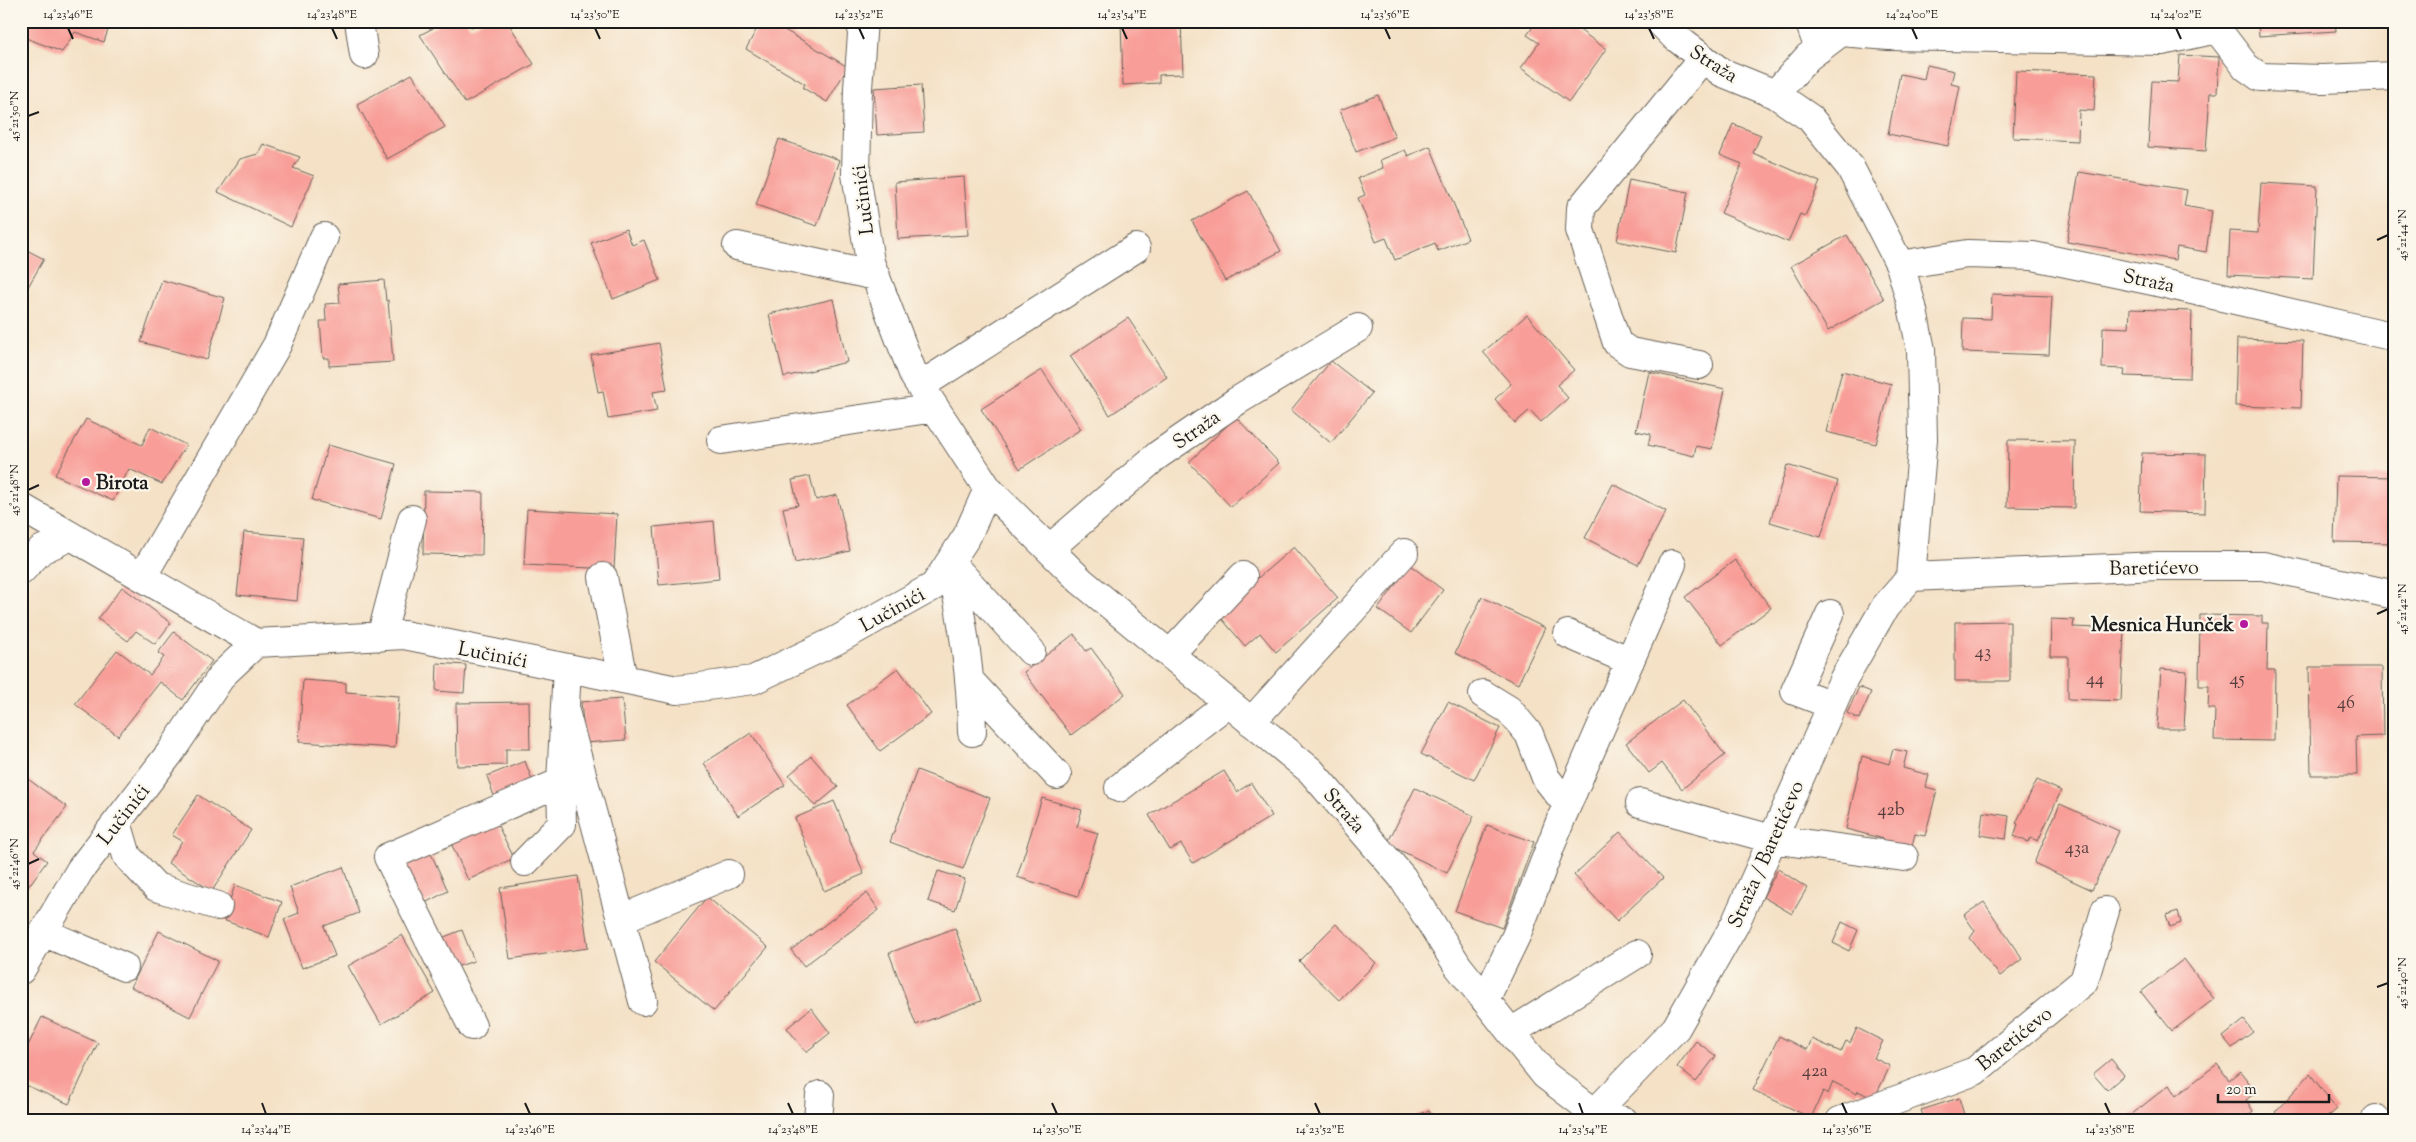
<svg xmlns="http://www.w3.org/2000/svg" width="2416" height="1142" viewBox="0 0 2416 1142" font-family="'Sorts Mill Goudy',serif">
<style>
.building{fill:#f89d97}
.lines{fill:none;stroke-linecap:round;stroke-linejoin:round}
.minor-casing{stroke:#686158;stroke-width:30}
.minor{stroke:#fff;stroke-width:28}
.ticks{fill:none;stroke:#1c1c1c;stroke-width:2}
.poi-dot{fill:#b5179e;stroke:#fbf7ec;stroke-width:2}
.labels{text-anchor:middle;stroke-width:4.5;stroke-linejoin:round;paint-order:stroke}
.number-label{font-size:18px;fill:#533c3b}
.street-label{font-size:20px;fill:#1c1c1c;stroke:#fbf7ec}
.poi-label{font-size:20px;font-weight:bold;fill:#1c1c1c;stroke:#fbf7ec;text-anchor:start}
.neatline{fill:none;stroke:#1c1c1c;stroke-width:2}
.ticks-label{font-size:12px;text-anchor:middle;fill:#1c1c1c}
</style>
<rect width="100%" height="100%" fill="#fbf7ec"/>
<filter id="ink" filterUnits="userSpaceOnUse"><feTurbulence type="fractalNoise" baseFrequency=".02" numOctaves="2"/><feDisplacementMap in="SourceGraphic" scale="10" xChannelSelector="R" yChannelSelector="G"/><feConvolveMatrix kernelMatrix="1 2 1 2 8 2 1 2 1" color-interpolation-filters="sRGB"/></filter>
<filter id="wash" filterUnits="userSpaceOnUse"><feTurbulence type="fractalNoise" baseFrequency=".0096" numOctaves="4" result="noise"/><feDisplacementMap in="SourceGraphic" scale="20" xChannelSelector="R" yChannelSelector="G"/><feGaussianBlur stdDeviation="1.12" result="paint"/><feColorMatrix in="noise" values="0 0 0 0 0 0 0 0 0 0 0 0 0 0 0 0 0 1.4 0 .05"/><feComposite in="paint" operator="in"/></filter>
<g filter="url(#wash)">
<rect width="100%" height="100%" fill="#f4e1c6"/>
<g id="blocks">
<!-- building -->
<path class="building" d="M 21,21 L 111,21 L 104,42 L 75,32 L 62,52 L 21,36 Z
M 446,21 L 465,21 L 471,27 L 483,21 L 507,21 L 534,64 L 465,103 L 420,35 Z
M 761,21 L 769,21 L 848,67 L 827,102 L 803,88 L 805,84 L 746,49 Z
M 1121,21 L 1181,21 L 1183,74 L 1159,75 L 1159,83 L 1123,85 Z
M 1537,21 L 1567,21 L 1606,49 L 1569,102 L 1521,68 L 1539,43 L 1527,35 Z
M 2258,21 L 2335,21 L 2336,31 L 2259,36 Z
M 2180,55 L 2219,57 L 2217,93 L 2210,93 L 2206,151 L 2148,147 L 2152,81 L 2178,82 Z
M 1927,65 L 1954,71 L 1951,84 L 1960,86 L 1948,146 L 1888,134 L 1900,74 L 1924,79 Z
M 2016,71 L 2096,74 L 2094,111 L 2079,110 L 2078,141 L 2013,138 Z
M 412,74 L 445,127 L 387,159 L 357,104 Z
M 921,85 L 924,132 L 877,135 L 874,88 Z
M 1378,95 L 1395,137 L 1356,152 L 1340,110 Z
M 1733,124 L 1761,135 L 1753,153 L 1820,182 L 1805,216 L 1800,214 L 1788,242 L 1721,213 L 1742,164 L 1720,155 Z
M 779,139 L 840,160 L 817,226 L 756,205 Z
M 263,144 L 300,157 L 293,168 L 314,176 L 291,227 L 218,192 L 240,159 L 258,154 Z
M 1430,146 L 1468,239 L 1438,251 L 1435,243 L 1395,260 L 1386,238 L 1376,242 L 1358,198 L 1365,195 L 1358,178 L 1383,168 L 1380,160 L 1405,150 L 1408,156 Z
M 2079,172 L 2187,190 L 2184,206 L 2212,211 L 2206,252 L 2177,247 L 2175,260 L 2067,242 Z
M 964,177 L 968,235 L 898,239 L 895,182 Z
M 1629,180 L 1688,192 L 1676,253 L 1617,241 Z
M 2261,183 L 2317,186 L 2313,279 L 2228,275 L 2230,231 L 2258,233 Z
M 1248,191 L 1281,251 L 1225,281 L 1192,221 Z
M 626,229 L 632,245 L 644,240 L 660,280 L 613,299 L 591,243 Z
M 1847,235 L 1884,299 L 1828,331 L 1791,266 Z
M 21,247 L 44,259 L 21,299 Z
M 162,280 L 225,298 L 207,360 L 141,342 Z
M 384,280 L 386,301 L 388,300 L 393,362 L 329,366 L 329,358 L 323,358 L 320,321 L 326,321 L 325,304 L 340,303 L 338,284 Z
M 1992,294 L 2052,296 L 2049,355 L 1962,352 L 1963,318 L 1991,319 Z
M 833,299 L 847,362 L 784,377 L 769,314 Z
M 2130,309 L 2192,311 L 2190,378 L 2124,376 L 2125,369 L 2102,368 L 2103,327 L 2129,328 Z
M 1527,315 L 1574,370 L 1557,385 L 1568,398 L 1541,422 L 1530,410 L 1515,423 L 1495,399 L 1511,384 L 1483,352 Z
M 1128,318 L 1167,377 L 1110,415 L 1070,356 Z
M 2237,339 L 2303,341 L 2301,408 L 2235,406 Z
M 659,343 L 667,390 L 653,392 L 657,411 L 608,419 L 603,391 L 598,392 L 591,355 Z
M 1331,361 L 1372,393 L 1331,443 L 1291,410 Z
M 1042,370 L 1081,429 L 1020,469 L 981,409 Z
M 1842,371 L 1891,384 L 1876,444 L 1826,432 Z
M 1649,372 L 1725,389 L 1712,449 L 1696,446 L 1694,456 L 1648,445 L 1651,434 L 1636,431 Z
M 1236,417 L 1279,463 L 1231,507 L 1189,462 Z
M 86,419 L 142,445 L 150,427 L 186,445 L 162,484 L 129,469 L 113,501 L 55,475 Z
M 2008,440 L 2075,441 L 2074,508 L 2007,507 Z
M 328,445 L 396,464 L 381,519 L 312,500 Z
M 2142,453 L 2206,454 L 2205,513 L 2140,511 Z
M 1787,465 L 1838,481 L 1821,537 L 1770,522 Z
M 810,476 L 816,500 L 837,495 L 850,551 L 795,563 L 783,508 L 798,505 L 792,480 Z
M 2336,476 L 2395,477 L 2395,543 L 2334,542 Z
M 1613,484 L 1666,511 L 1638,565 L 1585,538 Z
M 424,491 L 483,492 L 482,555 L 423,554 Z
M 527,509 L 617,514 L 614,569 L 524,565 Z
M 714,521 L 719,579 L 659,585 L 654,527 Z
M 244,532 L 303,537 L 297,601 L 237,595 Z
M 1294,547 L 1338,598 L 1276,652 L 1260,633 L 1245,646 L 1217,613 Z
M 1735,560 L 1771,608 L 1722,645 L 1685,597 Z
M 1410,565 L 1443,590 L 1411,633 L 1378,609 Z
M 122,587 L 171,623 L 155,644 L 136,631 L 128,641 L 98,619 Z
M 1482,597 L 1545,628 L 1518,684 L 1455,653 Z
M 2200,615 L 2262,616 L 2262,623 L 2268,623 L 2267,670 L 2275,670 L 2274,741 L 2214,740 L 2215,709 L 2208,709 L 2209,686 L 2199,686 Z
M 2051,619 L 2074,620 L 2073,627 L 2124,629 L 2121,701 L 2068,699 L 2068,656 L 2050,656 Z
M 2010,621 L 2010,681 L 1955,681 L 1955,622 Z
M 174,632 L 212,661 L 183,700 L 160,682 L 118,736 L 75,704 L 117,650 L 150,675 L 164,657 L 158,653 Z
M 1074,634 L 1086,651 L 1091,648 L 1125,694 L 1071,735 L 1024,672 Z
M 437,663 L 466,665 L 464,693 L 436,691 Z
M 2309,667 L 2382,667 L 2383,736 L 2356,737 L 2357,775 L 2311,775 Z
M 898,668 L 931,714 L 880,751 L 847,705 Z
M 2161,669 L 2187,671 L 2184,729 L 2157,729 Z
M 303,680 L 346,683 L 346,692 L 399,696 L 395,748 L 299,742 Z
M 1859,687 L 1871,692 L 1859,719 L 1847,713 Z
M 622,699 L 626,740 L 585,743 L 581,702 Z
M 1683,700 L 1725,755 L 1682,789 L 1662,763 L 1649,773 L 1626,743 Z
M 529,702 L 530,749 L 506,749 L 506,765 L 457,766 L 456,703 Z
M 1448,702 L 1500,728 L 1474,780 L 1421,754 Z
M 751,733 L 785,785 L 738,816 L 704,763 Z
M 1893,749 L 1907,752 L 1903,768 L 1929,775 L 1926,787 L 1937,790 L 1925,836 L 1915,834 L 1911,850 L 1884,842 L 1884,839 L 1846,829 L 1862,756 L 1889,764 Z
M 811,756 L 838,787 L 815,806 L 789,775 Z
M 525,761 L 533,783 L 495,799 L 487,776 Z
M 917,770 L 990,798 L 963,869 L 890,842 Z
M 1224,771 L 1237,792 L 1251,783 L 1272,816 L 1193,863 L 1181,844 L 1170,850 L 1149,815 Z
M 25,777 L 67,807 L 34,851 L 47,861 L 25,891 L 21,889 L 21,781 Z
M 2037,780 L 2061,791 L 2038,841 L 2031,838 L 2028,842 L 2014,836 L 2018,824 L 2016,823 Z
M 1415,788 L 1474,816 L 1447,873 L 1387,844 Z
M 198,795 L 251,830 L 212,891 L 168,863 L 182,841 L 172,835 Z
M 1042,798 L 1082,810 L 1077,827 L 1098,833 L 1078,896 L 1017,877 Z
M 834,801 L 864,874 L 824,891 L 795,818 Z
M 2060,804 L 2119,831 L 2092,890 L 2034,863 Z
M 1983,812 L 2009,816 L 2006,839 L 1980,835 Z
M 495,820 L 514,858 L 468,880 L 450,841 Z
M 1487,825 L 1534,842 L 1502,928 L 1455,911 Z
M 1620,832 L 1663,878 L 1617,921 L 1574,875 Z
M 428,847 L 448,891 L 421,905 L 400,860 Z
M 343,867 L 359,913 L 324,926 L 335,956 L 302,968 L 284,919 L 299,913 L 290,887 Z
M 1778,869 L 1807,888 L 1792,914 L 1763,897 Z
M 938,871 L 965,879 L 955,910 L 928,901 Z
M 578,876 L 588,948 L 510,959 L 500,888 Z
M 235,885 L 282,902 L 269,937 L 223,920 Z
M 867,893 L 879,910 L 804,966 L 791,950 Z
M 707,897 L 768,947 L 714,1011 L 654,962 Z
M 1984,902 L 2022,959 L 2000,976 L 1970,938 L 1975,931 L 1964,915 Z
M 2178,911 L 2181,923 L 2170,927 L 2166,915 Z
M 1842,922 L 1858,930 L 1849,951 L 1833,943 Z
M 1336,924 L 1376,963 L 1339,1000 L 1299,961 Z
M 955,928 L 981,1001 L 916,1025 L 889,953 Z
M 462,930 L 474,961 L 450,969 L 439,939 Z
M 159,931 L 218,961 L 190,1017 L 131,987 Z
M 402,935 L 435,993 L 381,1024 L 348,966 Z
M 2184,959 L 2214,999 L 2172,1031 L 2141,992 Z
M 811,1008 L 830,1033 L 806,1052 L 787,1028 Z
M 42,1017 L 98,1043 L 69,1104 L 21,1083 L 21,1060 Z
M 2244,1020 L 2253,1032 L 2232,1048 L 2223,1037 Z
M 1857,1028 L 1883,1041 L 1874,1058 L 1890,1066 L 1874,1099 L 1858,1091 L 1857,1094 L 1833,1082 L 1828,1094 L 1823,1091 L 1811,1118 L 1753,1090 L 1779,1036 L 1807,1050 L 1812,1039 L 1841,1052 L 1846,1041 L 1850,1043 Z
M 1696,1041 L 1716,1056 L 1696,1082 L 1677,1067 Z
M 2111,1059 L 2124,1075 L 2107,1090 L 2093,1074 Z
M 2217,1064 L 2229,1080 L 2240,1071 L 2256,1092 L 2246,1100 L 2253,1111 L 2241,1121 L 2135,1121 L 2131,1115 L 2169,1085 L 2176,1096 Z
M 2310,1074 L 2337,1109 L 2323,1121 L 2282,1121 L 2275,1112 Z
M 1959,1098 L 1966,1121 L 1925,1121 L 1921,1110 Z
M 1429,1110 L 1434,1121 L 1406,1121 Z"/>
</g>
</g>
<g filter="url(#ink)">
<use href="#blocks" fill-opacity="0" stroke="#686158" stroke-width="1"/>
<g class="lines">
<defs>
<path id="minor" d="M 359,21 L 364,55
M 863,21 L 858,88 L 856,174 L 870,262 L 914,376 L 988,489 L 1081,581 L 1311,771 L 1402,877 L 1458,966 L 1545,1075 L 1595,1113 L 1624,1121
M 1659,21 L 1674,36 L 1721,72 L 1775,94 L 1810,118 L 1850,167 L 1900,265 L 1912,306 L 1921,350 L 1923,439 L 1911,577
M 1809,21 L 1819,49
M 2217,29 L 2246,67 L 2260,77 L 2323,79 L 2395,76
M 1775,94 L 1808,57 L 1841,32 L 1889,36 L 2162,41 L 2217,29
M 737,246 L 876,276
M 1900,265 L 1967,254 L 2033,256 L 2153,281 L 2395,337
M 1699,365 L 1630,352 L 1617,343 L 1580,230 L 1581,208 L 1703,58
M 920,386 L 1136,248
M 721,440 L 935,408
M 21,507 L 256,643 L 404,635 L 677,690 L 753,680 L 837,640 L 934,586 L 967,536 L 988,489
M 1049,549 L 1158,455 L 1237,401 L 1358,328
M 950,562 C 963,619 971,673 972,732
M 951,563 L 1031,651
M 21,571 L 41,550 L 71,536
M 142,577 L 277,345 L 324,237
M 603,577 L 623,679
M 1911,577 L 2158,566 L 2263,566 L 2395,595
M 1830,614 L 1795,691 L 1832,705
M 1568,634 L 1630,661
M 381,637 L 412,519
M 1170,654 L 1243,576
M 971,682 L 1057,775
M 1483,694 L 1509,710 L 1529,734 L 1546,778 L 1567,805
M 566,715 L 643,1001
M 1251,722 L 1404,553
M 1119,788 L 1228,703
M 1640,803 L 1772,839 L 1904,857
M 117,822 L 127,856 L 156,887 L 218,906
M 525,862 L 562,824 L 561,782 L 567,668
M 621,919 L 729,874
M 43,932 L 124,967
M 21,970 L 80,870 L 170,753 L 223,674 L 256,643
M 1485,1000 L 1516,936 L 1561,819 L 1672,564
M 472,1026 L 388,857 L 561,782
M 1511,1032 L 1637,954
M 2376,1119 L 2378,1121
M 818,1121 L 820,1095
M 1587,1121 L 1676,1028 L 1735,924 L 1844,678 L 1885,607 L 1911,577
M 1840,1121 L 1975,1071 L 2084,981 L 2105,911"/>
</defs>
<!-- minor casing -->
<use href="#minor" class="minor-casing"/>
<!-- minor -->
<use href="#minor" class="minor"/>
</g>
</g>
<!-- ticks -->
<path class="ticks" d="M 68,28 L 73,39M 332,28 L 337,39M 595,28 L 600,39M 859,28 L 864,39M 1122,28 L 1127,39M 1385,28 L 1390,39M 1649,28 L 1654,39M 1912,28 L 1917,39M 2176,28 L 2181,39M 28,116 L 39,112M 2377,240 L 2388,235M 28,490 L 39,485M 2377,614 L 2388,609M 28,864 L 39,859M 2377,987 L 2388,983M 262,1103 L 266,1114M 525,1103 L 530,1114M 788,1103 L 793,1114M 1052,1103 L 1057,1114M 1315,1103 L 1320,1114M 1579,1103 L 1583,1114M 1842,1103 L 1847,1114M 2105,1103 L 2110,1114"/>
<!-- markers -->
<g class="poi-dot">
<circle cx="86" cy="482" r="5"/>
<circle cx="2244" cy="624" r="5"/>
</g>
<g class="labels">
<!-- number labels -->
<g class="number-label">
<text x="1983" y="657">43</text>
<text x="2095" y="684">44</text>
<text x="2237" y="684">45</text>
<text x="2346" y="708">46</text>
<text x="1891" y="815">42b</text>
<text x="2077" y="853">43a</text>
<text x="1815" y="1076">42a</text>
</g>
<!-- street labels -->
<g class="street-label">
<text transform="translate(1714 63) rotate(32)" y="7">Straža</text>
<text transform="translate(862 200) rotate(-97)" y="7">Lučinići</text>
<text transform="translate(2149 280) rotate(12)" y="7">Straža</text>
<text transform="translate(1196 429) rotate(-35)" y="7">Straža</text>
<text transform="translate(2154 567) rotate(-1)" y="7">Baretićevo</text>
<text transform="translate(892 609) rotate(-29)" y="7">Lučinići</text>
<text transform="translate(493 654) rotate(11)" y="7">Lučinići</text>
<text transform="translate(1345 810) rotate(49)" y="7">Straža</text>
<text transform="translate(123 814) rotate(-52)" y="7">Lučinići</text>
<text transform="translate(1765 854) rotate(-66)" y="7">Straža / Baretićevo</text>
<text transform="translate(2014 1038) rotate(-39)" y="7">Baretićevo</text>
</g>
<!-- poi labels -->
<g class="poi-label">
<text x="96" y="489">Birota</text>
<text x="2234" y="631" text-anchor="end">Mesnica Hunček</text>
</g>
</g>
<!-- margin -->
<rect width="2416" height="1142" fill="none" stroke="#fbf7ec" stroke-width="55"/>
<!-- scale -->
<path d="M2218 1094v8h111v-8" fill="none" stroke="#1c1c1c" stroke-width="2.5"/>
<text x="2226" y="1094" font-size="15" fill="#1c1c1c" stroke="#fbf7ec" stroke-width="4" paint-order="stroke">20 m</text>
<rect x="28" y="28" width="2360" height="1086" class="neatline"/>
<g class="ticks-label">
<text x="68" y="18">14°23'46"E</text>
<text x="332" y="18">14°23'48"E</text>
<text x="595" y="18">14°23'50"E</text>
<text x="859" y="18">14°23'52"E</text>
<text x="1122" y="18">14°23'54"E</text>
<text x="1385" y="18">14°23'56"E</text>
<text x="1649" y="18">14°23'58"E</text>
<text x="1912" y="18">14°24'00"E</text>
<text x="2176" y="18">14°24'02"E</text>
<text transform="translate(14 116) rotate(-90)" y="4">45°21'50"N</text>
<text transform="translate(2402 235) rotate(-90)" y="4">45°21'44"N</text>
<text transform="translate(14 490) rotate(-90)" y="4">45°21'48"N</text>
<text transform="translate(2402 609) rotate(-90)" y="4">45°21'42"N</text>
<text transform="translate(14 864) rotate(-90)" y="4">45°21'46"N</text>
<text transform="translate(2402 983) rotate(-90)" y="4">45°21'40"N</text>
<text x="266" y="1133">14°23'44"E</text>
<text x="530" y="1133">14°23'46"E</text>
<text x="793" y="1133">14°23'48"E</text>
<text x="1057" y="1133">14°23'50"E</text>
<text x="1320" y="1133">14°23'52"E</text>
<text x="1583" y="1133">14°23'54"E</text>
<text x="1847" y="1133">14°23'56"E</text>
<text x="2110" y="1133">14°23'58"E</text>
</g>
</svg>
